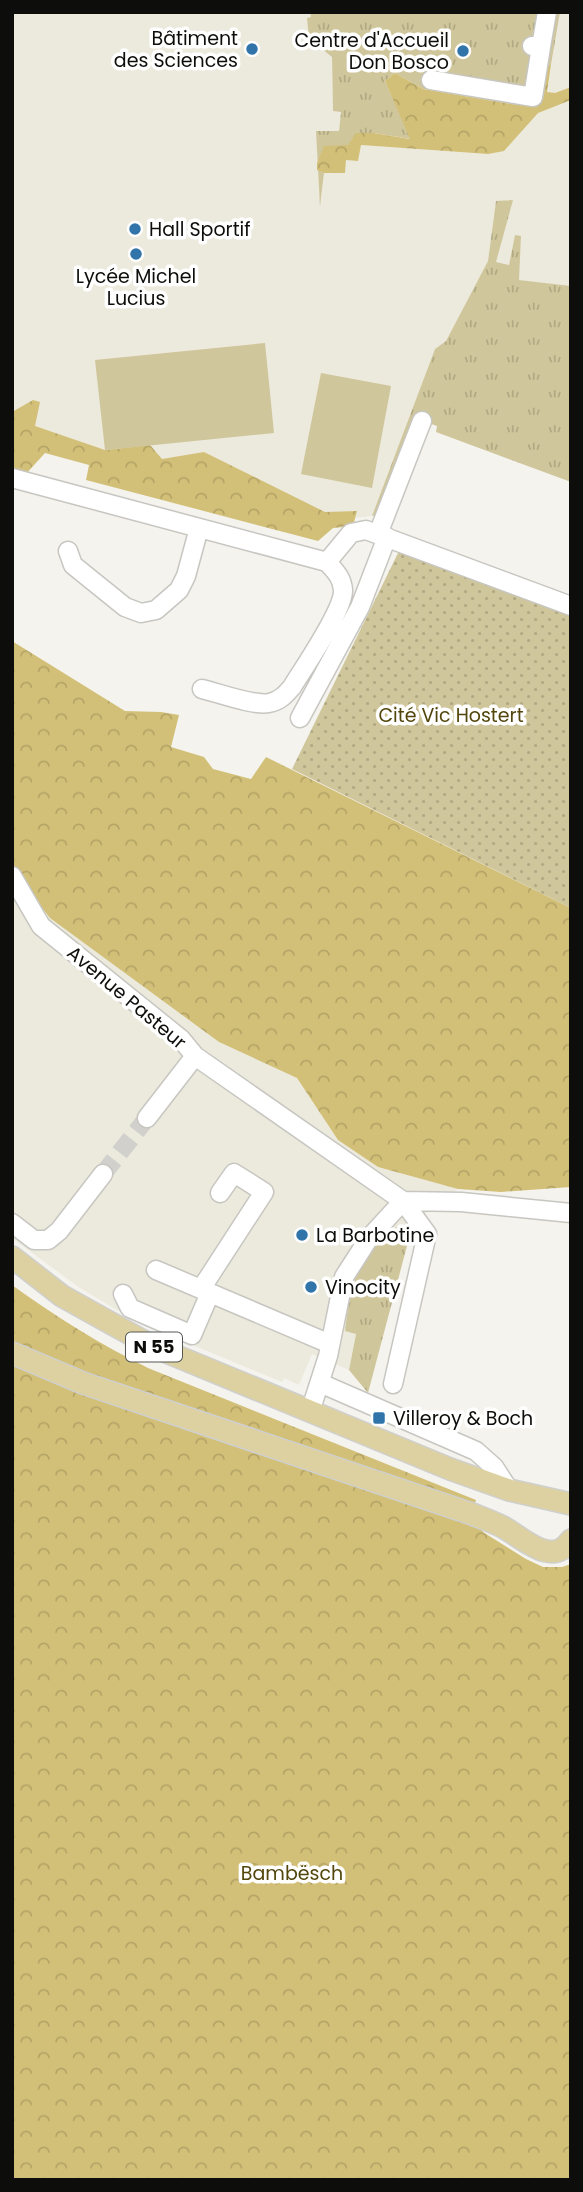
<svg xmlns="http://www.w3.org/2000/svg" width="583" height="2192" viewBox="0 0 583 2192" font-family="Poppins,sans-serif">
<style>
.built{fill:#ece9dd}
.grass{fill:url(#grass-tufts)}
.forest{fill:url(#forest-crowns)}
.park{fill:#d0c69b}
.garden{fill:url(#garden-dots)}
.lines{fill:none;stroke-linecap:round;stroke-linejoin:round}
.minor-tunnel{stroke:#d1d0cc;stroke-width:18;stroke-dasharray:18 9;stroke-linecap:butt}
.minor-casing{stroke:#c7c6c1;stroke-width:21}
.major-casing{stroke:#cfcfce;stroke-width:24}
.minor{stroke:#fff;stroke-width:18}
.major{stroke:#ddd1a1;stroke-width:21}
.poi-dot{fill:#3174aa;stroke:#fff;stroke-width:2.5}
.labels{text-anchor:middle;stroke-width:7;stroke-linejoin:round;paint-order:stroke}
.shield{fill:#fff;stroke:#565654;stroke-width:2}
.shield-label{font-size:18px;font-weight:bold;fill:#0d0d0b}
.poi-label{font-size:19px;fill:#0d0d0b;stroke:#fff;text-anchor:start}
.park-label{font-size:19px;fill:#53460c;stroke:#fff}
.street-label{font-size:19px;fill:#0d0d0b;stroke:#fff}
</style>
<defs>
<pattern id="grass-tufts" width="24" height="20" patternUnits="userSpaceOnUse" patternTransform="scale(1.75)"><rect width="24" height="20" fill="#d0c69b"/><path d="M3 7l-1-3M5 7V3M7 7l1-3M15 17l-1-3M17 17v-4M19 17l1-3" fill="none" stroke="#b1a984"/></pattern>
<pattern id="forest-crowns" width="20" height="18" patternUnits="userSpaceOnUse" patternTransform="scale(1.75)"><rect width="20" height="18" fill="#d3c078"/><path d="M2 6a3 3 0 1 1 6 0M12 15a3 3 0 1 1 6 0" fill="none" stroke="#b4a466"/></pattern>
<pattern id="garden-dots" width="8" height="8" patternUnits="userSpaceOnUse" patternTransform="scale(1.75)"><rect width="8" height="8" fill="#d0c69b"/><path d="M2 2h.1M6 6h.1" fill="none" stroke="#b1a984" stroke-width="1.8" stroke-linecap="round"/></pattern>
</defs>
<rect width="100%" height="100%" fill="#f4f3ee"/>
<!-- built -->
<path class="built" d="M 12,12 L 310,12 L 311,17 L 308,18 L 310,47 L 321,47 L 332,56 L 333,111 L 341,111 L 339,131 L 316,131 L 321,200 L 324,173 L 345,173 L 346,160 L 360,145 L 488,154 L 504,150 L 547,92 L 560,12 L 571,12 L 571,286 L 518,280 L 521,236 L 515,236 L 509,265 L 495,262 L 512,201 L 496,201 L 488,261 L 446,341 L 435,349 L 372,516 L 325,521 L 12,439 Z
M 12,869 L 219,1042 L 297,1078 L 338,1140 L 378,1167 L 458,1189 L 402,1231 L 396,1227 L 345,1330 L 356,1333 L 349,1370 L 312,1354 L 299,1385 L 284,1378 L 282,1382 L 154,1329 L 117,1310 L 80,1288 L 12,1238 Z"/>
<!-- grass -->
<path class="grass" d="M 310,12 L 325,12 L 326,14 L 344,12 L 560,12 L 551,65 L 538,64 L 533,97 L 518,105 L 423,89 L 395,73 L 385,81 L 411,139 L 374,133 L 348,145 L 318,170 L 324,173 L 320,206 L 316,131 L 339,131 L 341,112 L 333,111 L 332,57 L 321,48 L 310,48 L 307,18 L 311,17 Z
M 513,200 L 496,262 L 509,265 L 515,235 L 521,236 L 519,280 L 571,286 L 571,482 L 436,432 L 437,426 L 423,421 L 388,513 L 372,516 L 435,349 L 446,341 L 488,261 L 496,201 Z
M 396,1227 L 407,1235 L 408,1242 L 368,1393 L 349,1370 L 356,1334 L 345,1331 C 350,1290 357,1250 396,1227 Z"/>
<!-- forest -->
<path class="forest" d="M 538,64 L 551,65 L 547,92 L 555,93 L 571,87 L 571,100 L 538,113 L 504,151 L 488,154 L 361,145 L 358,161 L 346,160 L 345,173 L 324,173 L 317,170 L 317,163 L 324,146 L 348,145 L 356,133 L 374,133 L 410,139 L 385,81 L 395,73 L 423,89 L 518,105 L 533,97 Z
M 33,400 L 40,402 L 35,426 L 105,450 L 150,445 L 162,459 L 204,452 L 325,512 L 357,511 L 353,526 L 333,528 L 318,541 L 86,480 L 89,465 L 45,453 L 25,475 L 12,472 L 12,412 Z
M 12,641 L 125,711 L 161,712 L 179,715 L 171,747 L 204,757 L 213,769 L 251,779 L 266,757 L 571,908 L 571,1187 L 501,1192 L 458,1189 L 378,1167 L 338,1140 L 297,1078 L 219,1042 L 50,918 L 12,869 Z
M 12,1285 C 56,1317 100,1344 148,1368 L 476,1500 L 472,1514 L 483,1532 L 526,1559 L 543,1567 L 562,1567 L 571,1564 L 571,2180 L 12,2180 Z"/>
<!-- park -->
<path class="park" d="M 265,343 L 274,433 L 105,450 L 95,360 Z
M 321,373 L 391,386 L 372,488 L 301,474 Z"/>
<!-- garden -->
<path class="garden" d="M 400,549 L 571,612 L 571,908 L 292,769 Z"/>
<g class="lines">
<!-- minor-tunnel -->
<path class="minor-tunnel" d="M 103,1174 L 147,1118"/>
<defs>
<path id="minor" d="M 532,46 L 541,47 L 547,12
M 431,80 L 533,97 L 541,47
M 12,478 L 327,562 C 335,571 342,577 343,590 C 344,610 304,667 292,687 C 286,694 280,701 269,703 C 253,706 219,693 202,689
M 378,534 L 422,421
M 68,551 L 73,565 L 125,607 L 141,613 L 156,610 L 179,590 L 186,576 L 199,528
M 327,562 L 351,533 L 366,530 L 571,606
M 300,718 L 360,607 L 387,537
M 12,876 L 41,926 L 181,1039 L 195,1056 L 147,1118
M 195,1056 L 403,1201 L 461,1202 L 571,1213
M 12,1223 L 34,1240 L 48,1240 L 59,1231 L 103,1174
M 156,1270 L 330,1344
M 201,1289 L 264,1192 L 234,1173 L 220,1193
M 123,1294 L 130,1308 L 192,1335 L 210,1293
M 320,1383 L 476,1451 L 494,1467 L 509,1490
M 310,1412 L 328,1356 L 344,1277 L 369,1238 L 403,1201 L 427,1234 L 393,1384"/>
<path id="major" d="M 12,1257 L 62,1296 L 152,1346 L 450,1469 L 509,1490 L 571,1504
M 12,1353 L 83,1383 L 472,1514 C 482,1518 493,1522 503,1527 C 523,1538 552,1568 571,1540"/>
</defs>
<!-- minor casing -->
<use href="#minor" class="minor-casing"/>
<!-- major casing -->
<use href="#major" class="major-casing"/>
<!-- minor -->
<use href="#minor" class="minor"/>
<!-- major -->
<use href="#major" class="major"/>
</g>
<!-- markers -->
<g class="poi-dot">
<circle cx="252" cy="49" r="7"/>
<circle cx="463" cy="51" r="7"/>
<circle cx="135" cy="229" r="7"/>
<circle cx="136" cy="254" r="7"/>
<circle cx="302" cy="1235" r="7"/>
<circle cx="311" cy="1287" r="7"/>
<rect x="372" y="1411" width="14" height="14" rx="3.5"/>
</g>
<g class="labels">
<!-- shield labels -->
<rect class="shield" x="126" y="1332.5" width="56" height="29" rx="5"/>
<g class="shield-label">
<text x="154" y="1353">N 55</text>
</g>
<!-- poi labels -->
<g class="poi-label">
<text x="238" y="45" text-anchor="end">Bâtiment<tspan x="238" dy="22">des Sciences</tspan></text>
<text x="449" y="47" text-anchor="end">Centre d'Accueil<tspan x="449" dy="22">Don Bosco</tspan></text>
<text x="149" y="236">Hall Sportif</text>
<text x="136" y="283" text-anchor="middle">Lycée Michel<tspan x="136" dy="22">Lucius</tspan></text>
<text x="316" y="1242">La Barbotine</text>
<text x="325" y="1294">Vinocity</text>
<text x="393" y="1425">Villeroy &amp; Boch</text>
</g>
<!-- park labels -->
<g class="park-label">
<text x="451" y="722">Cité Vic Hostert</text>
<text x="292" y="1880">Bambësch</text>
</g>
<!-- street labels -->
<g class="street-label">
<text transform="translate(127 997) rotate(40)" y="7">Avenue Pasteur</text>
</g>
</g>
<!-- border -->
<rect width="583" height="2192" fill="none" stroke="#0d0d0b" stroke-width="28"/>
</svg>
